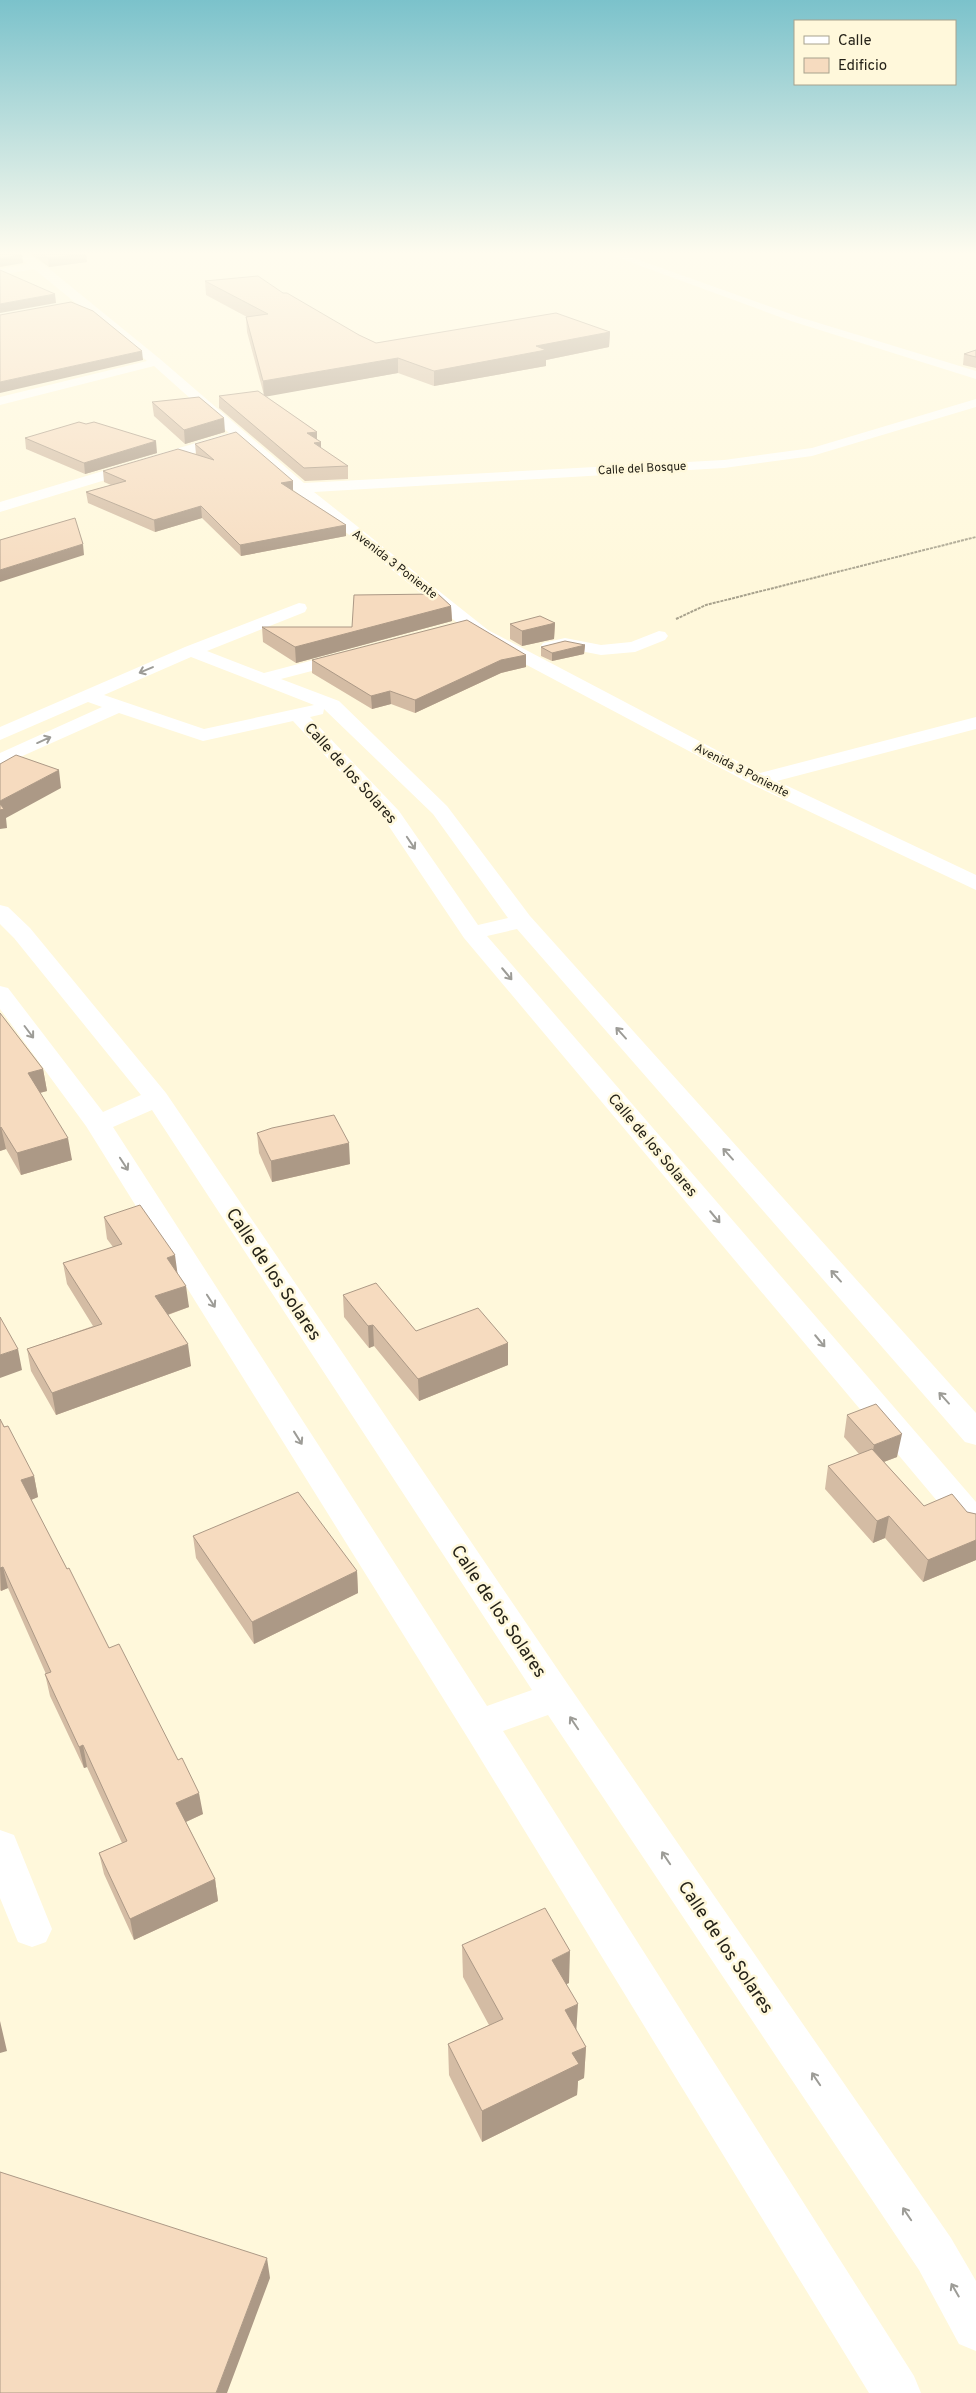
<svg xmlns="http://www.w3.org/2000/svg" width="976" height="2393" viewBox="0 0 976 2393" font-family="Overpass,sans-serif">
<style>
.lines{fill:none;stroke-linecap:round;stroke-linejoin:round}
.path{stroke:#a8a28d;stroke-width:2;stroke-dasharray:3 1;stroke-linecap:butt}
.minor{fill:#fff;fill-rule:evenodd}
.wall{fill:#d4bca4}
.shaded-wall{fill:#ac9986}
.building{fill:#f6dbbf;stroke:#ac9986}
.oneway{stroke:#9d9c97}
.labels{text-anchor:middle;stroke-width:5;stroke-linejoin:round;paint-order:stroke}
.far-street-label{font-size:12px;fill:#252218;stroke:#fff8db}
.street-label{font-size:15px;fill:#252218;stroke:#fff8db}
.near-street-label{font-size:18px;fill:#252218;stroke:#fff8db}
</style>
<rect width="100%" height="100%" fill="#fff8db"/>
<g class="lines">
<!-- path -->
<path class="path" d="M 676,619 L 706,605 L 976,537"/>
<!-- minor -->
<path class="minor" d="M 17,254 L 28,254 L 42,263 L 160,359 L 304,483 L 724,460 L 812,448 L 976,399 L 976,407 L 812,456 L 724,468 L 314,492 L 488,630 L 760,773 L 976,717 L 976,729 L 777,781 L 976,875 L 976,890 L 751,784 L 476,638 L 295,491 L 237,440 L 0,512 L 0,502 L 229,433 L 154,366 L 0,405 L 0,397 L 147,361 L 34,269 L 0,275 L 0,269 L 27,264 Z
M 608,254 L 622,254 L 799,317 L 976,371 L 976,379 L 791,321 Z
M 299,603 L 305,604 L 307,608 L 305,612 L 207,651 L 264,673 L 348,651 L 354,652 L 357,656 L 354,660 L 281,679 L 339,701 L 447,806 L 530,916 L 976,1413 L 976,1445 L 965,1442 L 517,929 L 487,936 L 976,1502 L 976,1536 L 964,1533 L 464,938 L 384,819 L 293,721 L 203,741 L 119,713 L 0,766 L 0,753 L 102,707 L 88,702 L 0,740 L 0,727 L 185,647 ZM 191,657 L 314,705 L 204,729 L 104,695 ZM 324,709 L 433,814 L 508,918 L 478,925 L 399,811 L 310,717 L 323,714 Z
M 659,631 L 665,632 L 668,636 L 665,640 L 635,652 L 601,655 L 565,648 L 549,652 L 543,651 L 540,647 L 543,643 L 565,638 L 601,645 L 631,642 Z
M 0,905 L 8,907 L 30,928 L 166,1093 L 569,1686 L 951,2238 L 976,2281 L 976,2351 L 959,2344 L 919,2270 L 548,1715 L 503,1731 L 914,2376 L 921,2393 L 869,2393 L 466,1735 L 86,1126 L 0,1009 L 0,986 L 8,988 L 103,1112 L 141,1095 L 14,938 L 0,924 ZM 152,1110 L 532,1690 L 487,1706 L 113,1127 Z
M 0,1830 L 14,1835 L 52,1929 L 46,1942 L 32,1947 L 18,1942 L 0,1898 Z"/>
</g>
<!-- wall -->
<path class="wall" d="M 31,254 L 86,254 L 87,262 L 49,267 Z
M 205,281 L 283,293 L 359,335 L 376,343 L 610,332 L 609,347 L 546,360 L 546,366 L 434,386 L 398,373 L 265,396 L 317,432 L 317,440 L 321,442 L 321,448 L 348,466 L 348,479 L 305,481 L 219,408 L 219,396 L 264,395 L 247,332 L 246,317 L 247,317 L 206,295 Z
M 976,350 L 976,368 L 963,365 L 964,354 Z
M 152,402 L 225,432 L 185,444 L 154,416 Z
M 25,438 L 157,453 L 85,474 L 26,449 Z
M 195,444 L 293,481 L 293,491 L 346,525 L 346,536 L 241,556 L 202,518 L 155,532 L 88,503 L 86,492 L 111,485 L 104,482 L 103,471 L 196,454 Z
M 451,606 L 452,621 L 296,663 L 263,642 L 262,627 L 352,627 Z
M 555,623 L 554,639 L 522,646 L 510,639 L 510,624 Z
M 585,645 L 584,654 L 552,661 L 541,656 L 541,647 Z
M 526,655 L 526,667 L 501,673 L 415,713 L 391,704 L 372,709 L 312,673 L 312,660 Z
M 0,1013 L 43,1069 L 47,1091 L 40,1093 L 72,1160 L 21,1175 L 6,1149 L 0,1151 Z
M 257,1133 L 350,1164 L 272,1182 L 259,1153 Z
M 104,1217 L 177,1273 L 189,1307 L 168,1315 L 191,1366 L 56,1415 L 31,1371 L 27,1349 L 93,1326 L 67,1284 L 63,1263 L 113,1247 L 107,1239 Z
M 343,1295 L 416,1331 L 508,1343 L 508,1365 L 419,1401 L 374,1346 L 369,1348 L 344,1317 Z
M 847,1415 L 897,1457 L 884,1462 L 924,1506 L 967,1512 L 976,1514 L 976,1560 L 923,1582 L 885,1538 L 873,1543 L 825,1489 L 828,1466 L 859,1454 L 844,1437 Z
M 0,1419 L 34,1476 L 38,1497 L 31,1500 L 67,1569 L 109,1648 L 203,1814 L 186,1822 L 215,1879 L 218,1901 L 134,1940 L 104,1874 L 99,1853 L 122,1843 L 87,1767 L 84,1768 L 50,1696 L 45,1674 L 46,1674 L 8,1588 L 1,1591 L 0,1590 Z
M 193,1536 L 357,1571 L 358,1593 L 254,1644 L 196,1558 Z
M 462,1945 L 569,1983 L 566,1984 L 576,2030 L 586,2047 L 584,2078 L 578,2081 L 577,2095 L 482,2142 L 449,2075 L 448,2044 L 489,2025 L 463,1977 Z"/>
<!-- shaded-wall -->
<path class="shaded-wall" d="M 22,254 L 23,263 L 0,267 L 0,259 Z
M 86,254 L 87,262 L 49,267 L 48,258 Z
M 55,294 L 56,303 L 0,313 L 0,304 Z
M 610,332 L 609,347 L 546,360 L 546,366 L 434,386 L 434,371 L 536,346 Z
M 142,351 L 143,360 L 0,393 L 0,382 Z
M 398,358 L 398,373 L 264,397 L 263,381 Z
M 224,418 L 225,432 L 185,444 L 184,430 Z
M 317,432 L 317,443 L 321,442 L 321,455 L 307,433 Z
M 156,441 L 157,453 L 85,474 L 84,463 Z
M 293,481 L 293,492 L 281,483 Z
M 201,506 L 202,518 L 155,532 L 154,520 Z
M 346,525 L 346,536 L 241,556 L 240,545 Z
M 83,544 L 84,555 L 0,582 L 0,570 Z
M 451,606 L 452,621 L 296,663 L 295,647 Z
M 555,623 L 554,639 L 522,646 L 522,631 Z
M 585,645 L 584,654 L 552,661 L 552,653 Z
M 526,655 L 526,667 L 501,673 L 415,713 L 415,700 L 501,660 Z
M 390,691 L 391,704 L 372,709 L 371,696 Z
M 59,770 L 61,788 L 6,818 L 7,828 L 0,829 L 0,801 Z
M 43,1069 L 47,1091 L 31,1095 L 28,1073 Z
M 1,1127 L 6,1149 L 0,1151 L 0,1128 Z
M 68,1138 L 72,1160 L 21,1175 L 17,1153 Z
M 349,1143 L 350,1164 L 272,1182 L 271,1161 Z
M 175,1255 L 178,1277 L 167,1258 Z
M 186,1286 L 189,1307 L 158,1318 L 155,1296 Z
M 373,1325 L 374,1346 L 369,1348 L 368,1326 Z
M 508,1343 L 508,1365 L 419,1401 L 418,1379 Z
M 188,1344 L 191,1366 L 56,1415 L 52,1393 Z
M 18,1349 L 22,1370 L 0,1378 L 0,1355 Z
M 902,1434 L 897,1457 L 870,1467 L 874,1445 Z
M 34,1476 L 38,1497 L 26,1502 L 21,1480 Z
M 889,1516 L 885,1538 L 873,1543 L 877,1521 Z
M 976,1540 L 976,1560 L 923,1582 L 928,1560 Z
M 3,1567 L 8,1588 L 1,1591 L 0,1568 Z
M 357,1571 L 358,1593 L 254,1644 L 252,1622 Z
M 83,1745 L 87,1767 L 84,1768 L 79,1747 Z
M 199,1793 L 203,1814 L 179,1825 L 176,1803 Z
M 215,1879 L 218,1901 L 134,1940 L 130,1919 Z
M 570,1951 L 569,1983 L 551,1991 L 552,1960 Z
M 578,2004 L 576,2035 L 565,2010 Z
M 0,2021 L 7,2051 L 0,2053 Z
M 586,2047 L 584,2078 L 578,2081 L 577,2095 L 482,2142 L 482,2111 L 572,2053 Z
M 267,2258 L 270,2278 L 227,2393 L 216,2393 Z"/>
<!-- building -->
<path class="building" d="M 0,254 L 22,254 L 0,259 Z
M 42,254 L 86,254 L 48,258 Z
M 0,270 L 55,294 L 0,304 Z
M 258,276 L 283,293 L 287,293 L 359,335 L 376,343 L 556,313 L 610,332 L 536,346 L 546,350 L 434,371 L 398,358 L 263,381 L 246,317 L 268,314 L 205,281 Z
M 71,302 L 93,311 L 142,351 L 0,382 L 0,315 Z
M 976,350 L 976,357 L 964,354 Z
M 258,391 L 317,432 L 307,433 L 321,442 L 314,443 L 348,466 L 304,468 L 219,396 Z
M 199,397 L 224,418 L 184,430 L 152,402 Z
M 79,422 L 86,424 L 94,422 L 156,441 L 84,463 L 25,438 Z
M 236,432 L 293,481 L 281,483 L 346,525 L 240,545 L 201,506 L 154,520 L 86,492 L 126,481 L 103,471 L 178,449 L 214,460 L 195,444 Z
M 75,518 L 83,544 L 0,570 L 0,540 Z
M 438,594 L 451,606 L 295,647 L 262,627 L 352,627 L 354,595 Z
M 540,616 L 555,623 L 522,631 L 510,624 Z
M 467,620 L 526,655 L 501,660 L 415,700 L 390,691 L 371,696 L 312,660 Z
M 565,641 L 585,645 L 552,653 L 541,647 Z
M 16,755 L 59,770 L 0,801 L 0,764 Z
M 0,804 L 4,809 L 0,810 Z
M 0,1013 L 43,1069 L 28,1073 L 68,1138 L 17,1153 L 1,1127 L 0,1128 Z
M 334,1115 L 349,1143 L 271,1161 L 257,1133 L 272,1128 Z
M 140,1205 L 175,1255 L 167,1258 L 186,1286 L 155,1296 L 188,1344 L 52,1393 L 27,1349 L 102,1324 L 63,1263 L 122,1244 L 104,1217 Z
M 376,1283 L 416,1331 L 478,1308 L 508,1343 L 418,1379 L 373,1325 L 368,1326 L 343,1295 Z
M 0,1317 L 18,1349 L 0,1355 Z
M 876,1404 L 902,1434 L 874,1445 L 847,1415 Z
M 0,1419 L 4,1427 L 8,1426 L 34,1476 L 21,1480 L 67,1569 L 69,1568 L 109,1648 L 119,1644 L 178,1760 L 182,1758 L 199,1793 L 176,1803 L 215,1879 L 130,1919 L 99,1853 L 127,1841 L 83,1745 L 79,1747 L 45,1674 L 51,1672 L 3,1567 L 0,1568 Z
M 872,1449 L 924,1506 L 952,1494 L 967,1512 L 976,1514 L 976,1540 L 928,1560 L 889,1516 L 877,1521 L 828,1466 Z
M 298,1492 L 357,1571 L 252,1622 L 193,1536 Z
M 545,1908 L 570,1951 L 552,1960 L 578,2004 L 565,2010 L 586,2047 L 572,2053 L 579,2064 L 482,2111 L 448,2044 L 503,2019 L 462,1945 Z
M 0,2172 L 267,2258 L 216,2393 L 0,2393 Z"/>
<!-- one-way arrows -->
<defs><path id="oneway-shaft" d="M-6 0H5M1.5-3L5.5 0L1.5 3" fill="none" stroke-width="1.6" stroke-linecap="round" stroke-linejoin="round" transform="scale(1.25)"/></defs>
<g class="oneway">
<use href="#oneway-shaft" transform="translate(146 670) rotate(157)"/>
<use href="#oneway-shaft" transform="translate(44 740) rotate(-24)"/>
<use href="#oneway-shaft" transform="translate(411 843) rotate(56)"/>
<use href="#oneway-shaft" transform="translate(507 974) rotate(50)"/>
<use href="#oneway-shaft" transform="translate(29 1032) rotate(53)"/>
<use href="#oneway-shaft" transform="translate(621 1033) rotate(-132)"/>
<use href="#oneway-shaft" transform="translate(728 1154) rotate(-132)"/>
<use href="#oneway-shaft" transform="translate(124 1164) rotate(57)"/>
<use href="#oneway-shaft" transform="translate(715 1217) rotate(50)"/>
<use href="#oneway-shaft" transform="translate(836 1276) rotate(-132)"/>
<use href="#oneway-shaft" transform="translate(211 1301) rotate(57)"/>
<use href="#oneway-shaft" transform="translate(820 1341) rotate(50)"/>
<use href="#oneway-shaft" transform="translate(944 1398) rotate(-132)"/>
<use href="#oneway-shaft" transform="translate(298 1438) rotate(58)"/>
<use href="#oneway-shaft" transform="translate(574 1723) rotate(-124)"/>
<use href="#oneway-shaft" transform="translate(666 1858) rotate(-124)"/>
<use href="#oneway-shaft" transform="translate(816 2079) rotate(-124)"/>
<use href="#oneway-shaft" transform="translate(907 2214) rotate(-124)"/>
<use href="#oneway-shaft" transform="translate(955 2290) rotate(-120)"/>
</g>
<!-- sky -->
<linearGradient id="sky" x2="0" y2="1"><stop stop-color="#7bc2cb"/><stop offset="0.43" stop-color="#fffcef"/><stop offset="1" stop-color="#fffcef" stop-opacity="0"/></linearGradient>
<rect width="976" height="589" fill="url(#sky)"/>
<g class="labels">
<!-- far-street labels -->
<g class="far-street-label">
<text transform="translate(642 468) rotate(-3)" y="4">Calle del Bosque</text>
<text transform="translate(395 564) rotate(38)" y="4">Avenida 3 Poniente</text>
<text transform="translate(742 770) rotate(27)" y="4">Avenida 3 Poniente</text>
</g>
<!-- street labels -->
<g class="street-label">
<text transform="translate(351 773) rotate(48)" y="5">Calle de los Solares</text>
<text transform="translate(653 1145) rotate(50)" y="5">Calle de los Solares</text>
</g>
<!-- near-street labels -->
<g class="near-street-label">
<text transform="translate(274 1274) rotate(56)" y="6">Calle de los Solares</text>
<text transform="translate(499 1611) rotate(56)" y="6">Calle de los Solares</text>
<text transform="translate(726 1947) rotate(56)" y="6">Calle de los Solares</text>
</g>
</g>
<!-- legend -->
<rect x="794" y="20" width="162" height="65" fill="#fff8db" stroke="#a8a28d"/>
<rect x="804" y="36" width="25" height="8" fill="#ffffff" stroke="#a8a28d"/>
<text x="838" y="45" font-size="15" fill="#252218">Calle</text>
<rect x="804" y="58" width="25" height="15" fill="#f6dbbf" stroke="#a8a28d"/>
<text x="838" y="70" font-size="15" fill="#252218">Edificio</text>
</svg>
